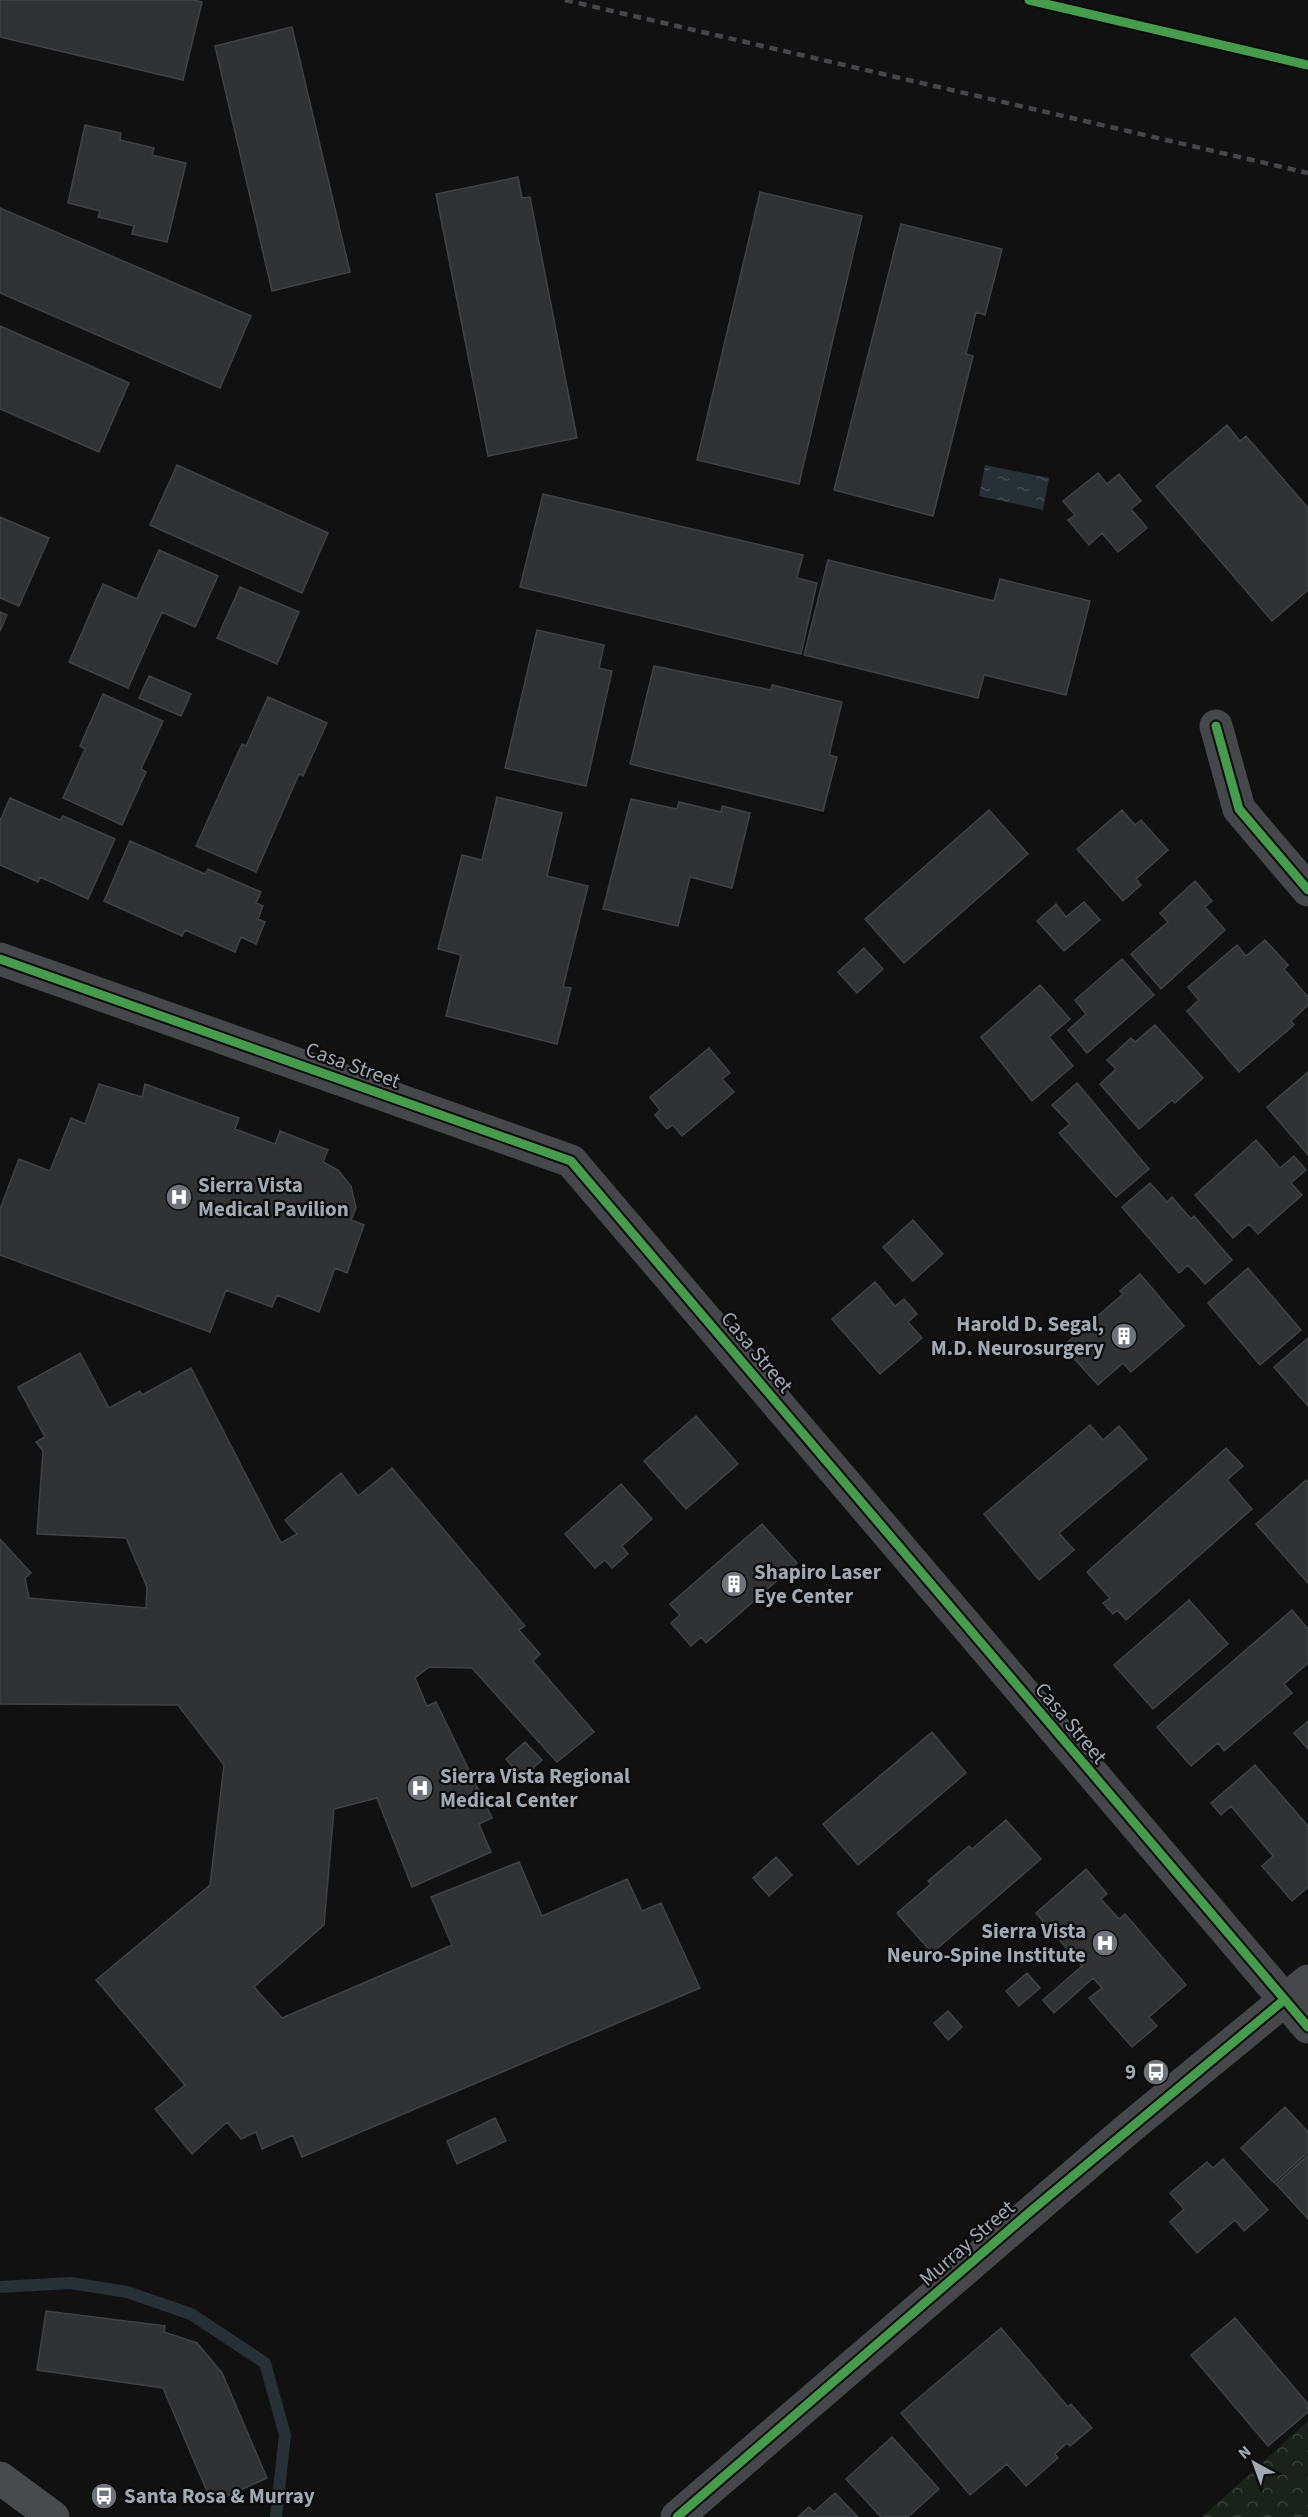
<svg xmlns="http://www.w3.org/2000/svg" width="1308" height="2517" viewBox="0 0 1308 2517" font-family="'Source Sans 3',sans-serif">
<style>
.park{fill:url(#park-crowns)}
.water{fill:url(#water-ripples)}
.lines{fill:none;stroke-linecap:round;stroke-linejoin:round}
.stream{stroke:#273034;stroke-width:12}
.building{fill:#313233;stroke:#404245;stroke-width:1.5}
.minor{stroke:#45474a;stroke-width:33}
.highway{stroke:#484a4c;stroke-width:33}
.rail{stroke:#46474a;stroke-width:4.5;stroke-dasharray:8 6;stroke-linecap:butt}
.cycleway-casing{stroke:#0c0c0d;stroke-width:13}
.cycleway{stroke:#469c4c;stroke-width:9}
.labels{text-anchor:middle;stroke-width:4.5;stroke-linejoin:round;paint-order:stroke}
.street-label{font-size:21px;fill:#a1a9b3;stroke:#0c0c0d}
.poi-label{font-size:21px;font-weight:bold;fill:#a1a9b3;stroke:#0c0c0d;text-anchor:start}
</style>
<defs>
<pattern id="park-crowns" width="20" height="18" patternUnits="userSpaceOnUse" patternTransform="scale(1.5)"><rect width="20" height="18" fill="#1b221b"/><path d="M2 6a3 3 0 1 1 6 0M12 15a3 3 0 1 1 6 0" fill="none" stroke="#393f3a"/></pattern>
<pattern id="water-ripples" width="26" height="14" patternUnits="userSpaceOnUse" patternTransform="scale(1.5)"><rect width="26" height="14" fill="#273034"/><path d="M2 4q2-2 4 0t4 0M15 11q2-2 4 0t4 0" fill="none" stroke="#434b4f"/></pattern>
</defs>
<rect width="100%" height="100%" fill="#111"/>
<!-- park -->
<path class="park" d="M 1308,2421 L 1308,2517 L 1202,2517 Z"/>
<!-- water -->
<path class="water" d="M 985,465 L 1049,478 L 1043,510 L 979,496 Z"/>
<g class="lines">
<!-- stream -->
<path class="stream" d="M 0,2287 L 71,2283 L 127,2292 L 191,2314 L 265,2363 L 285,2435 L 276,2517"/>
</g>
<!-- building -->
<path class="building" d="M 0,0 L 194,0 L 202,2 L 183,80 L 0,37 Z
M 292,27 L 350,272 L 272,291 L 215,46 Z
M 85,125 L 121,133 L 120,140 L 154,148 L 152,155 L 186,163 L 167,242 L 132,234 L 134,226 L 98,217 L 100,211 L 68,203 Z
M 518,177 L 522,198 L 530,197 L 577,438 L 488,456 L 436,194 Z
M 760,192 L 862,216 L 799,484 L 697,460 Z
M 0,208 L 251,316 L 220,388 L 0,293 Z
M 901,224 L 1002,249 L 985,315 L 976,312 L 966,354 L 973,356 L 933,516 L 834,490 Z
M 0,326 L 129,383 L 99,452 L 0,409 Z
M 1227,425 L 1240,441 L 1246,436 L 1308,508 L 1308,590 L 1272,621 L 1156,486 Z
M 177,465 L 328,533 L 302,593 L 150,525 Z
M 1098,473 L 1107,484 L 1119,474 L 1141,501 L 1131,509 L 1147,528 L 1118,552 L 1102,533 L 1089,545 L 1068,520 L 1075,515 L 1063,501 Z
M 543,494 L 803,555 L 797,578 L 817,583 L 801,654 L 520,587 Z
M 0,517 L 49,538 L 19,606 L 0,598 Z
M 159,550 L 218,576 L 195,627 L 162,612 L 128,688 L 69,662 L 103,584 L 137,599 Z
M 828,560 L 994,601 L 1000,579 L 1090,601 L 1066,695 L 984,675 L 978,698 L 804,655 Z
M 240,587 L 299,612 L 277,664 L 217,638 Z
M 0,612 L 7,615 L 0,631 Z
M 537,630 L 604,645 L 599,668 L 612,671 L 586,786 L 505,768 Z
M 654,666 L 771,690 L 772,685 L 842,702 L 829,755 L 837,757 L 823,811 L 630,764 Z
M 149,676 L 191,694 L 181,716 L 139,698 Z
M 103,694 L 163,721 L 141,769 L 146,772 L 122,825 L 63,798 L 85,749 L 80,746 Z
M 268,697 L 327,723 L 303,776 L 299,774 L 256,872 L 196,846 L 242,744 L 246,746 Z
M 497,797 L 562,813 L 547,876 L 588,886 L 563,987 L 571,988 L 557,1044 L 446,1016 L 461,955 L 438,949 L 462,855 L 482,860 Z
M 10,798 L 60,820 L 63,816 L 115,839 L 88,899 L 40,877 L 38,882 L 0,865 L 0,821 Z
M 631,799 L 677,809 L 679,802 L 721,812 L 722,806 L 750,813 L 732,888 L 690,877 L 678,926 L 603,909 Z
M 989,810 L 1028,854 L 904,963 L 865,919 Z
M 1122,810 L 1135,825 L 1141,820 L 1168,850 L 1136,879 L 1141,885 L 1123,901 L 1077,849 Z
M 130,841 L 205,874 L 208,869 L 261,892 L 256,903 L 263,906 L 258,919 L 265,922 L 256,944 L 241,937 L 235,952 L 185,930 L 182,936 L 104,901 Z
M 1195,881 L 1212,901 L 1205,907 L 1225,930 L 1161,989 L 1131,954 L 1168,922 L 1160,913 Z
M 1084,902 L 1100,920 L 1064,951 L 1037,921 L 1056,904 L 1066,917 Z
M 1265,940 L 1288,965 L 1284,969 L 1308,997 L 1308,1005 L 1291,1021 L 1294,1025 L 1239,1072 L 1187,1011 L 1199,1000 L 1188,987 L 1237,945 L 1246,956 Z
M 864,948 L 883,969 L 857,993 L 838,972 Z
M 1122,959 L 1154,995 L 1087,1053 L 1068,1030 L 1086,1014 L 1075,1000 Z
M 1040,985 L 1070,1019 L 1049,1037 L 1073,1066 L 1032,1101 L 981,1037 Z
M 1155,1025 L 1203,1078 L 1175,1103 L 1172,1100 L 1139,1129 L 1100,1084 L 1116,1069 L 1107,1060 L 1131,1038 L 1135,1042 Z
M 709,1048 L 730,1073 L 722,1079 L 734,1092 L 682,1136 L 673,1125 L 667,1129 L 655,1115 L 660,1110 L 650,1097 Z
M 1308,1072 L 1308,1155 L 1267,1107 Z
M 1077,1083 L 1149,1169 L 1116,1197 L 1059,1133 L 1070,1124 L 1052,1105 Z
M 99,1084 L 142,1097 L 145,1084 L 239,1118 L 235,1129 L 275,1144 L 280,1131 L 328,1150 L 323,1162 L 338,1170 L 351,1186 L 356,1208 L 351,1220 L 364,1225 L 347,1273 L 335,1268 L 319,1312 L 277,1295 L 272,1307 L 226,1290 L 210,1332 L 0,1255 L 0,1209 L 19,1159 L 50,1171 L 71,1118 L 85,1124 Z
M 1256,1140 L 1280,1168 L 1294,1156 L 1306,1170 L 1291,1183 L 1302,1195 L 1258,1234 L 1249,1224 L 1233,1238 L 1195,1195 Z
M 1150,1183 L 1167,1202 L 1172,1197 L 1191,1219 L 1194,1216 L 1232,1260 L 1205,1284 L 1188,1265 L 1179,1273 L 1122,1207 Z
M 913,1220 L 943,1254 L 913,1281 L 883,1247 Z
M 1248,1268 L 1301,1330 L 1260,1365 L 1208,1303 Z
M 1140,1274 L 1184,1326 L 1131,1372 L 1123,1363 L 1098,1385 L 1063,1346 L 1123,1294 L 1120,1291 Z
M 875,1282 L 895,1306 L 904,1299 L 917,1314 L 908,1322 L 922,1338 L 880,1374 L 832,1319 Z
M 1308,1338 L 1308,1406 L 1274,1367 Z
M 80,1353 L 109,1408 L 140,1391 L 142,1395 L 191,1368 L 281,1543 L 297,1534 L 285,1520 L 341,1473 L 358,1496 L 392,1468 L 525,1626 L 519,1630 L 540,1654 L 533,1661 L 594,1732 L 557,1762 L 472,1668 L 429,1667 L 415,1678 L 427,1706 L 436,1702 L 492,1818 L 479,1824 L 491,1852 L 412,1887 L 377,1798 L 334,1809 L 324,1925 L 254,1987 L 282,2018 L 452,1945 L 431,1897 L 519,1862 L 542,1916 L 627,1879 L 642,1911 L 661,1903 L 700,1988 L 302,2157 L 293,2135 L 262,2149 L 256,2132 L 241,2139 L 227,2122 L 192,2154 L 155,2109 L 185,2085 L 96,1980 L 210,1885 L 224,1765 L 178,1705 L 0,1704 L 0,1539 L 31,1573 L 25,1578 L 29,1598 L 146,1608 L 147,1587 L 126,1538 L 37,1534 L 43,1451 L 36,1442 L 45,1437 L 18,1387 Z
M 696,1416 L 738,1464 L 686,1509 L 644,1461 Z
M 1090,1425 L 1103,1440 L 1119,1426 L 1147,1459 L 1059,1533 L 1074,1550 L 1039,1580 L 984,1514 Z
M 1226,1448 L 1243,1466 L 1227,1480 L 1252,1509 L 1126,1620 L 1117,1610 L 1113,1614 L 1103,1603 L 1110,1598 L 1087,1572 Z
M 1306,1480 L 1308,1482 L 1308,1583 L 1256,1524 Z
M 621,1484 L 652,1519 L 622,1546 L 628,1554 L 612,1568 L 605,1560 L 595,1568 L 565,1534 Z
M 762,1524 L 797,1563 L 706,1643 L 701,1637 L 691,1646 L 671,1623 L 680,1615 L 670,1604 Z
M 1189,1600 L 1228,1644 L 1153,1709 L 1114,1665 Z
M 1292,1610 L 1308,1629 L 1308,1663 L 1284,1684 L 1292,1693 L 1224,1751 L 1218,1743 L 1191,1766 L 1157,1727 Z
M 1308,1721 L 1308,1749 L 1294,1733 Z
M 932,1732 L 966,1773 L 858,1865 L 823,1824 Z
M 525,1742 L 542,1760 L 522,1778 L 506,1759 Z
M 1255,1765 L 1308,1826 L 1308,1887 L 1292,1901 L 1262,1866 L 1273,1856 L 1231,1806 L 1221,1815 L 1211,1803 Z
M 1006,1820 L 1041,1859 L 932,1953 L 897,1913 L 931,1884 L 928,1881 L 969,1846 L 972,1849 Z
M 776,1857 L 792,1875 L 769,1896 L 753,1878 Z
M 1086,1869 L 1107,1894 L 1101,1899 L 1119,1919 L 1125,1914 L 1186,1985 L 1149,2017 L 1157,2026 L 1132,2047 L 1089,1998 L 1102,1988 L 1093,1978 L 1054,2013 L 1043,2000 L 1082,1966 L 1036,1913 Z
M 1027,1973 L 1040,1988 L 1019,2006 L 1006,1991 Z
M 948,2011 L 962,2027 L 948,2040 L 934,2023 Z
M 1285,2107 L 1308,2132 L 1308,2152 L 1274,2183 L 1241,2148 Z
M 495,2118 L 506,2141 L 457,2164 L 447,2141 Z
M 1308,2155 L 1308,2219 L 1276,2184 Z
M 1223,2159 L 1268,2210 L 1244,2231 L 1235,2220 L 1197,2253 L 1170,2222 L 1184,2209 L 1170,2193 L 1207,2162 L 1213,2168 Z
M 46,2311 L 165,2326 L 164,2332 L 197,2343 L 222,2373 L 267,2478 L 212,2503 L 163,2388 L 37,2370 Z
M 1235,2318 L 1308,2404 L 1308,2412 L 1268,2446 L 1191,2355 Z
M 1001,2328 L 1068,2407 L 1071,2404 L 1092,2428 L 1070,2446 L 1067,2443 L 1055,2454 L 1058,2458 L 1026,2486 L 1007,2464 L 970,2495 L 901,2413 Z
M 892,2437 L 939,2489 L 908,2517 L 881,2517 L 846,2479 Z
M 835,2493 L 858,2517 L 798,2517 L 809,2507 L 814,2512 Z"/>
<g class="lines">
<!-- minor -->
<path class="minor" d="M 1216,726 L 1239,809 L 1308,890
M 0,959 L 571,1161 L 1308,2027
M 677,2517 L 1129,2128 L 1308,1981"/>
<!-- highway -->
<path class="highway" d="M 0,2478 L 53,2517"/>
<!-- rail -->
<path class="rail" d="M 565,0 L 1308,173"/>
<defs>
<path id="cycleway" d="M 1029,0 L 1308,65
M 1216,726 L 1239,809 L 1308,890
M 0,959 L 571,1161 L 1308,2027
M 677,2517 L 1031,2211 L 1284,2000"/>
</defs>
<!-- cycleway casing -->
<use href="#cycleway" class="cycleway-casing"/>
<!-- cycleway -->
<use href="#cycleway" class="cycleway"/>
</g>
<!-- icons -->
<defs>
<symbol id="hospital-disc" viewBox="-11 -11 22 22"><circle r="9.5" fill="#6f747a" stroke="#0c0c0d"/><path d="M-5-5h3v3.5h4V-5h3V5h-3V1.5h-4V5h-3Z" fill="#fff"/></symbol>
<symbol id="building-disc" viewBox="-11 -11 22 22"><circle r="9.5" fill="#6f747a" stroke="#0c0c0d"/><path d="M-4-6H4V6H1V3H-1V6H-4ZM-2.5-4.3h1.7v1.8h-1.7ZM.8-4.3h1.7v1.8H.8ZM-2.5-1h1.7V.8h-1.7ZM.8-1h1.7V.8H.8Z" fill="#fff"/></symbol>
<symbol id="bus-disc" viewBox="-11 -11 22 22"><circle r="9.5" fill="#6f747a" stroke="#0c0c0d"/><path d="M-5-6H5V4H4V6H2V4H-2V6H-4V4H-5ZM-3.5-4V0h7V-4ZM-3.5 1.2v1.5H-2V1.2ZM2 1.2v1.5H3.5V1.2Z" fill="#fff"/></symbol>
</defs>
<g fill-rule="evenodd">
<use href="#hospital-disc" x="164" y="1182" width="30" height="30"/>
<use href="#building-disc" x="1109" y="1321" width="30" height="30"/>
<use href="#building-disc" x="719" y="1569" width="30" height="30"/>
<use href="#hospital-disc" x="405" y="1773" width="30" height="30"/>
<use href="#hospital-disc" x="1090" y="1928" width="30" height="30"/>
<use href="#bus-disc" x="1141" y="2057" width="30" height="30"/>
<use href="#bus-disc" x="89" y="2481" width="30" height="30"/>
</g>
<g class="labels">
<!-- street labels -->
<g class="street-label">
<text transform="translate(353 1065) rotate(20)" y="7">Casa Street</text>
<text transform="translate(757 1352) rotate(50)" y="7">Casa Street</text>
<text transform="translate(1071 1723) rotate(50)" y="7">Casa Street</text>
<text transform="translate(967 2243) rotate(-41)" y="7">Murray Street</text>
</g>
<!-- poi labels -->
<g class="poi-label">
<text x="198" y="1192">Sierra Vista<tspan x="198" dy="24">Medical Pavilion</tspan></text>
<text x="1104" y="1331" text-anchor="end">Harold D. Segal,<tspan x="1104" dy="24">M.D. Neurosurgery</tspan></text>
<text x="754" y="1579">Shapiro Laser<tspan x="754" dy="24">Eye Center</tspan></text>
<text x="440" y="1783">Sierra Vista Regional<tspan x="440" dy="24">Medical Center</tspan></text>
<text x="1086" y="1938" text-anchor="end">Sierra Vista<tspan x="1086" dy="24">Neuro-Spine Institute</tspan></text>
<text x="1136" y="2079" text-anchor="end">9</text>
<text x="124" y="2503">Santa Rosa &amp; Murray</text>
</g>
</g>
<!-- north arrow -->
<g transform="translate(1254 2463) rotate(319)" stroke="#0c0c0d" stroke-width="4.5" paint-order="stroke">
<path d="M0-4.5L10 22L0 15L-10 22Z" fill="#a1a9b3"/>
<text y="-9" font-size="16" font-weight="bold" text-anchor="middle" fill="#a1a9b3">N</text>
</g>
</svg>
